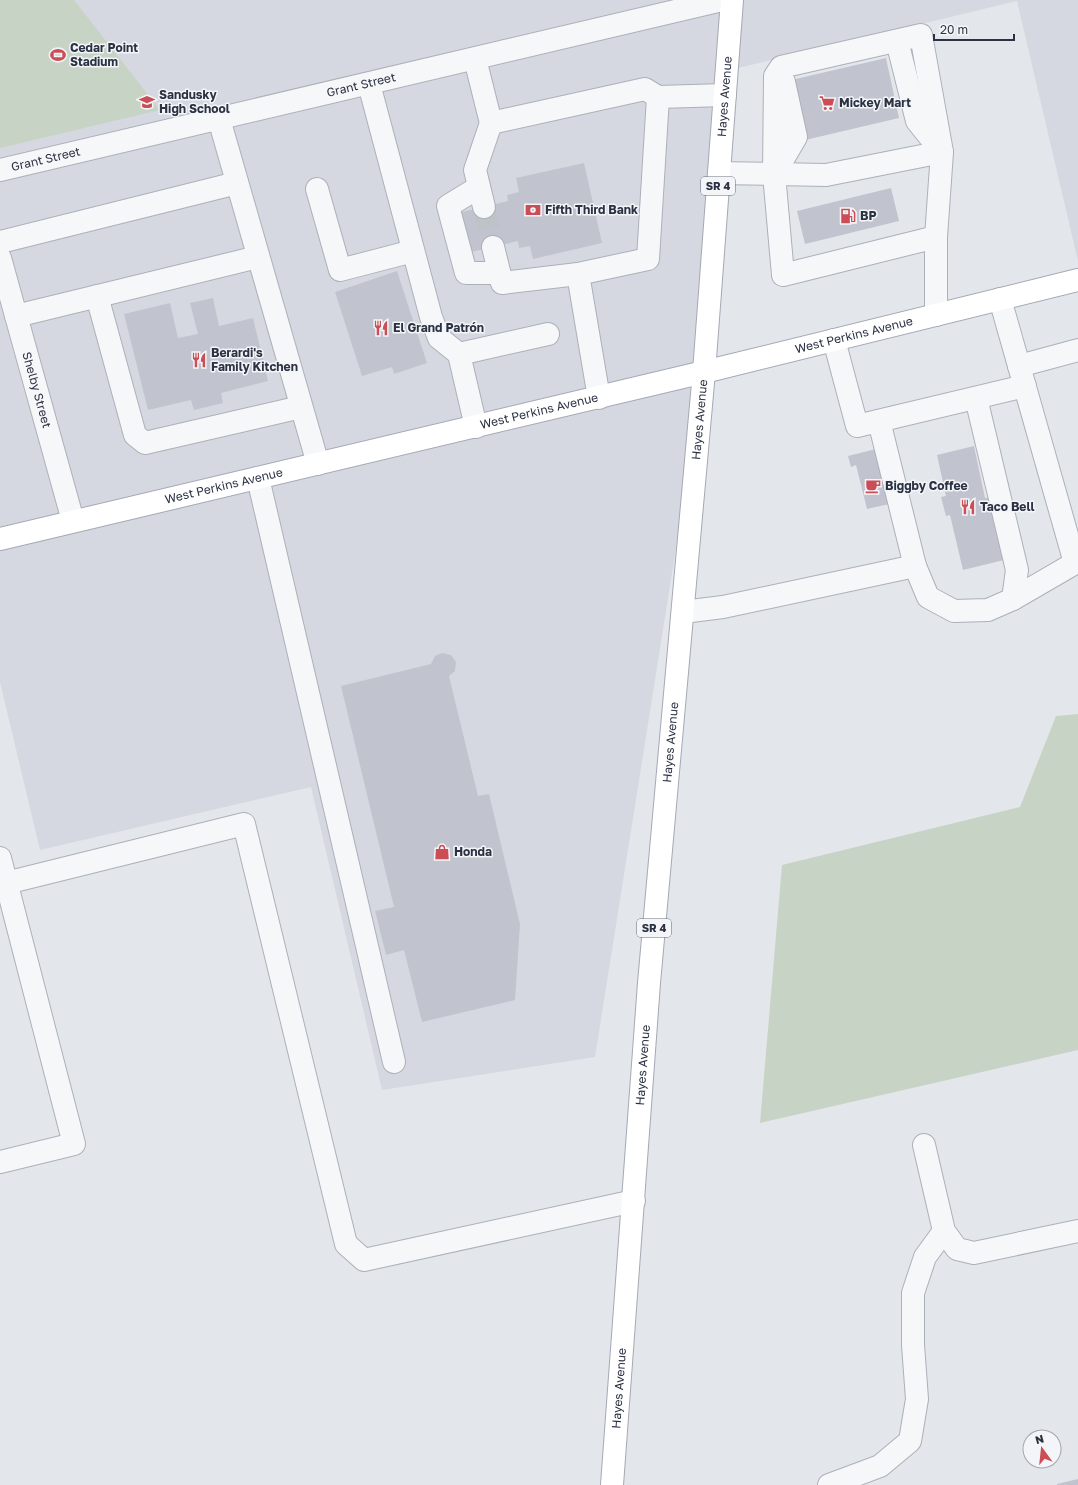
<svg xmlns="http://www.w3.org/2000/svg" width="1078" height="1485" viewBox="0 0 1078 1485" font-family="'Golos Text',sans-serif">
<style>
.built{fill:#d5d8e0}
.green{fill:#c7d4c5}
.building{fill:#c1c4ce}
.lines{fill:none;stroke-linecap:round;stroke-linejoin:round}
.minor-tunnel{stroke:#bec2c9;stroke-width:22;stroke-dasharray:22 11;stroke-linecap:butt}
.minor-casing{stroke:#acb0b9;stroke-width:24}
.major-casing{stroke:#a3a9b6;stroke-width:24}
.minor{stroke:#f6f7f9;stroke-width:22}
.major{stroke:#fff;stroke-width:22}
.labels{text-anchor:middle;stroke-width:3;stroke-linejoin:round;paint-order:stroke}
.shield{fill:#f3f5f8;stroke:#676c79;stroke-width:1}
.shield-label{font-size:11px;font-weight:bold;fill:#2b3243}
.poi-label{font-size:12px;font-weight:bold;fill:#2b3243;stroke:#f3f5f8;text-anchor:start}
.street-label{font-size:12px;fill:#2b3243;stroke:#f3f5f8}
</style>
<rect width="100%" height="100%" fill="#e3e6eb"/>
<!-- built -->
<path class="built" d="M 0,0 L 1078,0 L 1078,261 L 1017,1 L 726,71 L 704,372 L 595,1057 L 382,1090 L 311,787 L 40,850 L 0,682 Z"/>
<!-- green -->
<path class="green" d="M 0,0 L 74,0 L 160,110 L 0,148 Z
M 1078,714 L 1078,1050 L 760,1123 L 782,865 L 1020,807 L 1056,716 Z"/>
<!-- building -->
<path class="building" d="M 886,58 L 899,118 L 801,141 L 787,81 Z
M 584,163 L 602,243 L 533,259 L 530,246 L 519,248 L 518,241 L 467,253 L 458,213 L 508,201 L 507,195 L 519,192 L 516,178 Z
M 891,188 L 899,221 L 805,244 L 797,211 Z
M 397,271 L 427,363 L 394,374 L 392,367 L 362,376 L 335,292 Z
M 213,298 L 219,326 L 253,318 L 268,381 L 221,393 L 223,403 L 194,410 L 191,400 L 148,410 L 124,314 L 170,303 L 178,338 L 198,334 L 190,303 Z
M 974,446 L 985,498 L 989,498 L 1004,560 L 963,570 L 950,515 L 946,516 L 941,497 L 946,496 L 937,455 Z
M 884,447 L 889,504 L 867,509 L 856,465 L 851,467 L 848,456 Z
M 442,653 L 451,655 L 456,662 L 455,671 L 449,676 L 478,796 L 489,794 L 520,924 L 515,1000 L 422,1022 L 404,950 L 386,955 L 375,911 L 394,907 L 341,686 L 431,664 L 435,656 Z
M 1078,1479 L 1078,1485 L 1057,1485 L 1057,1484 Z"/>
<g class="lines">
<!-- minor-tunnel -->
<path class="minor-tunnel" d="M 484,207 L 493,247"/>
<defs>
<g id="minor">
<path d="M 475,59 L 491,123 L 645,89 L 658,97 L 648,259 L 578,274 L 599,398"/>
<path d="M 369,84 L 431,317 L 439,338 L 459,354"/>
<path d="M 658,97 L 725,95"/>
<path d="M 219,119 L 318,464"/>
<path id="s1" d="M 0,170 L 722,0"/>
<path d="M 719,173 L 826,175 L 942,152 L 917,121 L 897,41"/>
<path d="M 775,173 L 796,137 L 784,82"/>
<path d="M 479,187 L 448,206 L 466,273 L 499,273"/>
<path d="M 317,189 L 340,270 L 413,251"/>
<path d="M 484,207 L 475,170 L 491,123"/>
<path d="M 936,237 L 783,275 L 774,174 L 775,76 L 781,67 L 921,35 L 942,152 L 936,237 L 936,315"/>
<path d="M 0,242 L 237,183"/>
<path d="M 493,247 L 502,283 L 578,274"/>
<path id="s2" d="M 0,258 L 73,521"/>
<path d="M 97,296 L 135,435 L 145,443 L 301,407"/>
<path d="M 1000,299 L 1075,563 L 1078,563"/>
<path d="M 16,316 L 258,257"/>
<path d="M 834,340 L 857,426 L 1025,386"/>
<path d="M 1019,366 L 1078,350"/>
<path d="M 976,398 L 1017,570 L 1013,599"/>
<path d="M 879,421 L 915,566 L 928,597 L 954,611 L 988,610 L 1013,599 L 1075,563"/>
<path d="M 476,427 L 459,354 L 548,334"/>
<path d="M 258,478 L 394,1062"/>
<path d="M 683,612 L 723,607 L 915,566"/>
<path d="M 0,858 L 74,1144 L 0,1162"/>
<path d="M 6,883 L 244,824 L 346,1244 L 364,1260 L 634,1201"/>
<path d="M 924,1145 L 944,1231 L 957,1249 L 974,1253 L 1078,1231"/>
<path d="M 829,1485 L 880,1466 L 910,1441 L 917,1399 L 913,1345 L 913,1293 L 925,1257 L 944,1231"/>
</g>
<g id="major">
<path id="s3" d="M 0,539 L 704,372 L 1078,280"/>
<path id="s4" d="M 612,1485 L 649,983 L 704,372 L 732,0"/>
</g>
</defs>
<!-- minor casing -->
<use href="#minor" class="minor-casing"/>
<!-- major casing -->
<use href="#major" class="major-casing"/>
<!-- minor -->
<use href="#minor" class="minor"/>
<!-- major -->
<use href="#major" class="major"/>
</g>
<!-- icons -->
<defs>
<symbol id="stadium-bare" viewBox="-9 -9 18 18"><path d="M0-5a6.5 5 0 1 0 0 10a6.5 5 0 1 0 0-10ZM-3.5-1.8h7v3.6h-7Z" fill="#cb4d55" stroke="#f3f5f8" stroke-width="2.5" paint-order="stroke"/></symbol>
<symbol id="school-bare" viewBox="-9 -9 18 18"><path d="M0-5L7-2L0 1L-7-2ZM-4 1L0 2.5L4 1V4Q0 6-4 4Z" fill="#cb4d55" stroke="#f3f5f8" stroke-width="2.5" paint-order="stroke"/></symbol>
<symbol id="supermarket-bare" viewBox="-9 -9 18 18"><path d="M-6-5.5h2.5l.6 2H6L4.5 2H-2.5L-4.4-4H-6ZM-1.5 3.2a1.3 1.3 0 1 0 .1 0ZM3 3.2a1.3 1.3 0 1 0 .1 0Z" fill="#cb4d55" stroke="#f3f5f8" stroke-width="2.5" paint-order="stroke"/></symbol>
<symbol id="bank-bare" viewBox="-9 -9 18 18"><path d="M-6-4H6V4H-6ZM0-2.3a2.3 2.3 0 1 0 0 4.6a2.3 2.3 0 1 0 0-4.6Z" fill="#cb4d55" stroke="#f3f5f8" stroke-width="2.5" paint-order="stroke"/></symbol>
<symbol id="fuel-bare" viewBox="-9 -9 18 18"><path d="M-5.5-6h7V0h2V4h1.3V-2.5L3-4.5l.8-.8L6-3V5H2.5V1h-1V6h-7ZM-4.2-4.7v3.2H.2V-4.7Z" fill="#cb4d55" stroke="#f3f5f8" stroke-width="2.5" paint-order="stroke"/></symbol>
<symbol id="restaurant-bare" viewBox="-9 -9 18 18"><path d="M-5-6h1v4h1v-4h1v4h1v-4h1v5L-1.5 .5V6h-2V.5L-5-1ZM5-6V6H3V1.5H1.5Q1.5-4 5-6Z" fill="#cb4d55" stroke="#f3f5f8" stroke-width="2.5" paint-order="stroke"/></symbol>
<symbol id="cafe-bare" viewBox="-9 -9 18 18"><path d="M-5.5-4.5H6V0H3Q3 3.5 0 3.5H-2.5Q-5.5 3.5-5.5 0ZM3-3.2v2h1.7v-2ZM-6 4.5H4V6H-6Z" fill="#cb4d55" stroke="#f3f5f8" stroke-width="2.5" paint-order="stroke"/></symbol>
<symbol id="shop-bare" viewBox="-9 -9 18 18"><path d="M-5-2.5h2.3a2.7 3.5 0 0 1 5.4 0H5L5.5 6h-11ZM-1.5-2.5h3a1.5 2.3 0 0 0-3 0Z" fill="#cb4d55" stroke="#f3f5f8" stroke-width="2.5" paint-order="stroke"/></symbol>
</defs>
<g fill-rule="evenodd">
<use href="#stadium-bare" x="47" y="44" width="22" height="22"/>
<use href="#school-bare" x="136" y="91" width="22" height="22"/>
<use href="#supermarket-bare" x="816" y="92" width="22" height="22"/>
<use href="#bank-bare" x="522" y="199" width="22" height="22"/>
<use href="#fuel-bare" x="837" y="205" width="22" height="22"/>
<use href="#restaurant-bare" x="370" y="317" width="22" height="22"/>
<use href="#restaurant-bare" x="188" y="349" width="22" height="22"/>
<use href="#cafe-bare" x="862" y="475" width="22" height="22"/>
<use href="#restaurant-bare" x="957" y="496" width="22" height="22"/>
<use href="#shop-bare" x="431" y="841" width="22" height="22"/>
</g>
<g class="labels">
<!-- shield labels -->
<g class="shield">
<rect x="701" y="177" width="34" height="18" rx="3"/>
<rect x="637" y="919" width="34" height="18" rx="3"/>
</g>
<g class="shield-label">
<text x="718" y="190">SR 4</text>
<text x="654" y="932">SR 4</text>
</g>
<!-- poi labels -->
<g class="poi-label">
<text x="70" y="52">Cedar Point<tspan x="70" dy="14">Stadium</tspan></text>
<text x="159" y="99">Sandusky<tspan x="159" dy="14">High School</tspan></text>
<text x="839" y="107">Mickey Mart</text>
<text x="545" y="214">Fifth Third Bank</text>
<text x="860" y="220">BP</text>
<text x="393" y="332">El Grand Patrón</text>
<text x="211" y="357">Berardi's<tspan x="211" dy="14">Family Kitchen</tspan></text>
<text x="885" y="490">Biggby Coffee</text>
<text x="980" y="511">Taco Bell</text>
<text x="454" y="856">Honda</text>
</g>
<!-- street labels -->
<g class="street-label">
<text dy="4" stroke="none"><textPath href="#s1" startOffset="371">Grant Street</textPath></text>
<text dy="4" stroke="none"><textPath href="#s4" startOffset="1393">Hayes Avenue</textPath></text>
<text dy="4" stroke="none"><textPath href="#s1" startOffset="47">Grant Street</textPath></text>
<text dy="4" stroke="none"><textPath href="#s3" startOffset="878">West Perkins Avenue</textPath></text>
<text dy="4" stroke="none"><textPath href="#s2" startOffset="137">Shelby Street</textPath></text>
<text dy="4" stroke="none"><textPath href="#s3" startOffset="554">West Perkins Avenue</textPath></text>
<text dy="4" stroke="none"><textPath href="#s4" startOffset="1069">Hayes Avenue</textPath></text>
<text dy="4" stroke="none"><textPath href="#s3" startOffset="230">West Perkins Avenue</textPath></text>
<text dy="4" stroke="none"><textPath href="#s4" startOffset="745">Hayes Avenue</textPath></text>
<text dy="4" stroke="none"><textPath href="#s4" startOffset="421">Hayes Avenue</textPath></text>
<text dy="4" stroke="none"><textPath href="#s4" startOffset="97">Hayes Avenue</textPath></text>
</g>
</g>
<!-- north arrow -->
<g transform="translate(1042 1449) rotate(345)"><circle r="19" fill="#f3f5f8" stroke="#a3a7b0"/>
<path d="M0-3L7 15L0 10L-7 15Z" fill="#cb4d55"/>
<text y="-6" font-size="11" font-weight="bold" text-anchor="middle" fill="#2b3243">N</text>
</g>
<!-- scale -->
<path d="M934 34v6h80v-6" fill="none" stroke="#2b3243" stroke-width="2"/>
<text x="940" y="34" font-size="12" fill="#2b3243" stroke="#f3f5f8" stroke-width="3" paint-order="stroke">20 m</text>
</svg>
